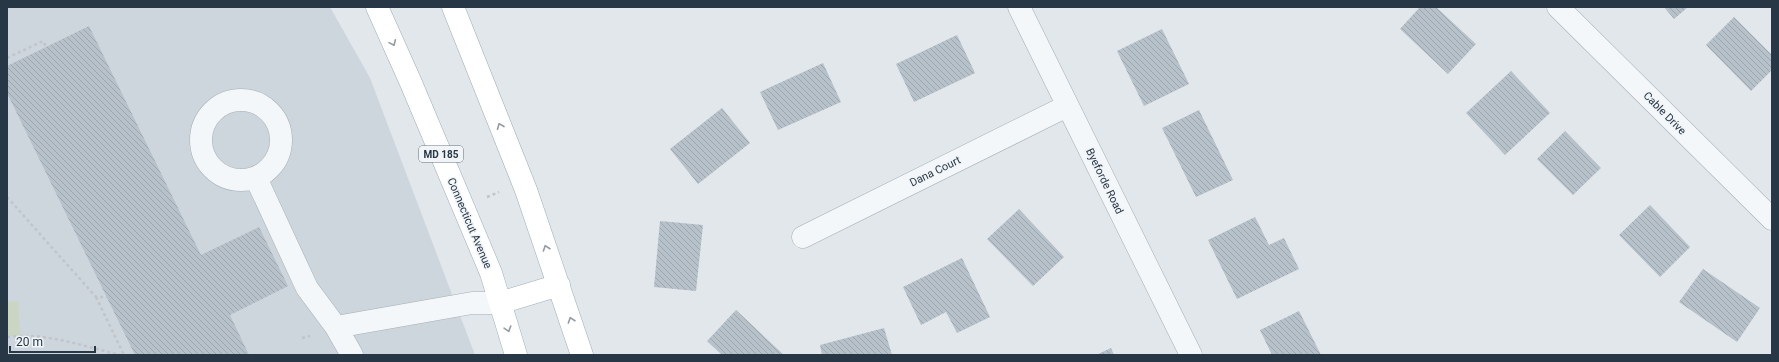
<svg xmlns="http://www.w3.org/2000/svg" width="1779" height="362" viewBox="0 0 1779 362" font-family="Roboto,sans-serif">
<style>
.built{fill:#ced6dd}
.park{fill:#cad6c1}
.building{fill:url(#building-back-hatch)}
.lines{fill:none;stroke-linecap:round;stroke-linejoin:round}
.minor-casing{stroke:#a5afb6;stroke-width:23}
.major-casing{stroke:#9fadb8;stroke-width:23}
.path{stroke:#bfc5ca;stroke-width:2.5;stroke-dasharray:3 3;stroke-linecap:butt}
.minor{stroke:#f4f7f9;stroke-width:22}
.major{stroke:#fff;stroke-width:22}
.oneway{stroke:#939ba2}
.labels{text-anchor:middle;stroke-width:3;stroke-linejoin:round;paint-order:stroke}
.shield{fill:#f1f5f8;stroke:#64707b;stroke-width:1}
.shield-label{font-size:10px;font-weight:bold;fill:#273745}
.street-label{font-size:11px;fill:#273745;stroke:#f1f5f8}
</style>
<defs>
<pattern id="building-back-hatch" width="6" height="6" patternUnits="userSpaceOnUse"><rect width="6" height="6" fill="#b7c1ca"/><path d="M-1 5l2 2M0 0l6 6M5-1l2 2" fill="none" stroke="#9da6af"/></pattern>
</defs>
<rect width="100%" height="100%" fill="#e1e7eb"/>
<!-- built -->
<path class="built" d="M 7,7 L 330,7 L 370,78 L 475,355 L 7,355 Z"/>
<!-- park -->
<path class="park" d="M 18,301 L 20,335 L 7,337 L 7,302 Z"/>
<!-- building -->
<path class="building" d="M 1420,7 L 1436,7 L 1476,44 L 1448,74 L 1400,29 Z
M 1664,7 L 1688,7 L 1674,19 Z
M 1734,17 L 1772,55 L 1772,70 L 1751,91 L 1706,45 Z
M 89,26 L 201,255 L 259,227 L 288,286 L 230,315 L 249,355 L 135,355 L 7,93 L 7,66 Z
M 1162,29 L 1189,84 L 1144,106 L 1117,51 Z
M 957,35 L 975,73 L 914,102 L 896,64 Z
M 823,63 L 841,102 L 778,130 L 760,92 Z
M 1511,71 L 1550,113 L 1505,155 L 1466,113 Z
M 722,108 L 750,143 L 698,184 L 670,149 Z
M 1199,110 L 1233,180 L 1196,197 L 1162,128 Z
M 1565,131 L 1601,168 L 1573,195 L 1537,159 Z
M 1650,205 L 1690,247 L 1660,277 L 1619,235 Z
M 1019,209 L 1064,257 L 1033,286 L 987,239 Z
M 1255,217 L 1269,245 L 1284,238 L 1299,269 L 1237,299 L 1208,240 Z
M 660,221 L 703,225 L 696,291 L 654,287 Z
M 962,258 L 990,317 L 957,333 L 946,312 L 921,325 L 903,287 Z
M 1703,269 L 1760,308 L 1737,342 L 1679,302 Z
M 736,310 L 784,355 L 722,355 L 707,341 Z
M 1299,311 L 1321,355 L 1272,355 L 1260,330 Z
M 884,328 L 892,355 L 822,355 L 820,345 Z
M 1111,348 L 1114,355 L 1096,355 Z"/>
<g class="lines">
<defs>
<path id="minor" d="M 1019,7 L 1191,355
M 1558,7 L 1772,219
M201 140a40 40 0 1 1 80 0a40 40 0 1 1-80 0Z
M 256,178 L 307,288 L 336,327 L 352,355
M 803,237 L 1067,106
M 336,327 L 472,303 L 500,303"/>
<path id="major" d="M 377,7 L 411,83 L 491,273 L 516,355
M 453,7 L 526,190 L 582,355
M 500,303 L 559,285"/>
</defs>
<!-- minor casing -->
<use href="#minor" class="minor-casing"/>
<!-- major casing -->
<use href="#major" class="major-casing"/>
<!-- path -->
<path class="path" d="M 7,58 L 43,41 L 46,47
M 7,197 L 96,297 L 107,297
M 487,197 L 499,192
M 96,297 L 124,355
M 7,337 C 46,332 82,346 120,355
M 302,338 L 310,336"/>
<!-- minor -->
<use href="#minor" class="minor"/>
<!-- major -->
<use href="#major" class="major"/>
</g>
<!-- one-way arrows -->
<defs><path id="oneway-chevron" d="M-2-3.5L2.5 0L-2 3.5" fill="none" stroke-width="1.6" stroke-linecap="round" stroke-linejoin="round"/></defs>
<g class="oneway">
<use href="#oneway-chevron" transform="translate(393 43) rotate(66)"/>
<use href="#oneway-chevron" transform="translate(500 126) rotate(-112)"/>
<use href="#oneway-chevron" transform="translate(546 248) rotate(-109)"/>
<use href="#oneway-chevron" transform="translate(571 320) rotate(-109)"/>
<use href="#oneway-chevron" transform="translate(508 329) rotate(73)"/>
</g>
<g class="labels">
<!-- shield labels -->
<rect class="shield" x="419" y="146" width="44" height="16" rx="3"/>
<g class="shield-label">
<text x="441" y="158">MD 185</text>
</g>
<!-- street labels -->
<g class="street-label">
<text transform="translate(1665 113) rotate(45)" y="4">Cable Drive</text>
<text transform="translate(935 171) rotate(-26)" y="4">Dana Court</text>
<text transform="translate(1105 181) rotate(64)" y="4">Byeforde Road</text>
<text transform="translate(470 223) rotate(67)" y="4">Connecticut Avenue</text>
</g>
</g>
<!-- border -->
<rect width="1779" height="362" fill="none" stroke="#273745" stroke-width="16"/>
<!-- scale -->
<path d="M10 346v6h85v-6" fill="none" stroke="#273745" stroke-width="2"/>
<text x="16" y="346" font-size="12" fill="#273745" stroke="#f1f5f8" stroke-width="3" paint-order="stroke">20 m</text>
</svg>
